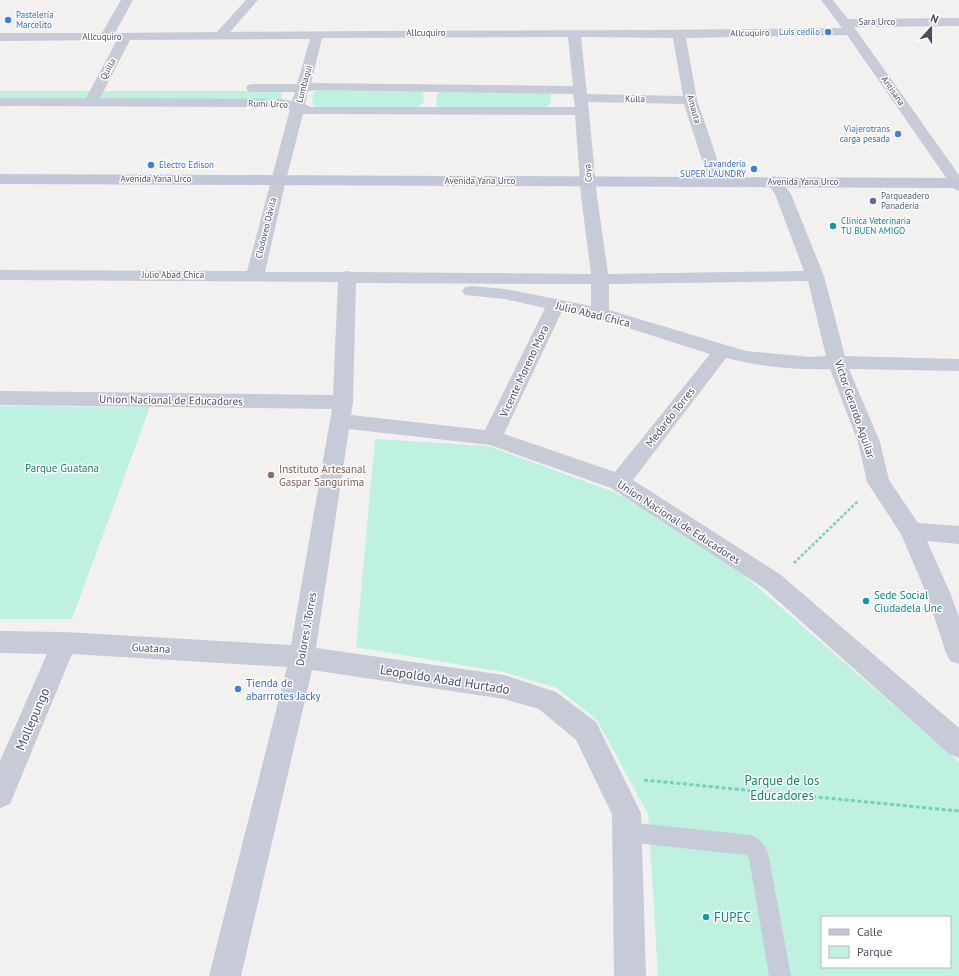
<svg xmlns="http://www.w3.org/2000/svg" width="959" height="976" viewBox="0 0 959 976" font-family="'PT Sans',sans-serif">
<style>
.green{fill:#bef1e0;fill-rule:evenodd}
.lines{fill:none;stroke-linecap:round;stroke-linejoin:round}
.path-far1{stroke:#75d0bc;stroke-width:2.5;stroke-dasharray:3 2;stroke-linecap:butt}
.path{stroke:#75d0bc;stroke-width:3;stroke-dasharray:4 2.5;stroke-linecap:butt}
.lane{fill:#c7cbd8;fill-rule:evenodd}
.street{fill:#c7cbd8;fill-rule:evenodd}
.secondary{fill:#c3c7d9;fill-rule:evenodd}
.shop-dot{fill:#3f7fe0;stroke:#fff;stroke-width:1.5}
.service-dot{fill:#5c6f8a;stroke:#fff;stroke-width:1.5}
.culture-dot{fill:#0f9aa8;stroke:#fff;stroke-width:1.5}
.education-dot{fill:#8d6e63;stroke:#fff;stroke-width:1.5}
.labels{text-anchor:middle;stroke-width:3;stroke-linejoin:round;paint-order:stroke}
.far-shop-label{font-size:9px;fill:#366cbe;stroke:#fff;text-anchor:end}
.far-street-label{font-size:9px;fill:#474d5e;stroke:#fff}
.far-service-label{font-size:9px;fill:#4e5e75;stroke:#fff;text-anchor:start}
.far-culture-label{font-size:9px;fill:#0d838f;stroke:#fff;text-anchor:start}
.street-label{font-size:11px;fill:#474d5e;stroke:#fff}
.park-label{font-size:11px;fill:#15836b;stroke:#fff}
.education-label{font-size:11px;fill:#785e54;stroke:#fff;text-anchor:start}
.culture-label{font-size:11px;fill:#0d838f;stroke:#fff;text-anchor:start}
.shop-label{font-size:11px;fill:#366cbe;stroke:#fff;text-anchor:start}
.near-street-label{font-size:13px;fill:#474d5e;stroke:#fff}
.near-park-label{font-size:13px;fill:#15836b;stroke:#fff}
.near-culture-label{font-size:13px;fill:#0d838f;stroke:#fff;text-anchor:start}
</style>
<rect width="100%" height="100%" fill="#f3f1f0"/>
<!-- green -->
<path class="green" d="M 319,89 L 421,91 L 423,93 L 424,102 L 418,107 L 318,108 L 312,104 L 313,93 Z
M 0,91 L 282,91 L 281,100 L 0,99 Z
M 446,91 L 549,92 L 551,94 L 551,103 L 546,107 L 438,107 L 436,105 L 437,95 L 439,92 Z
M 0,406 L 150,407 L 72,619 L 0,619 Z
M 375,439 L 488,446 L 614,492 L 709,545 L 959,762 L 959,976 L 658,976 L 648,814 L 597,720 L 557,688 L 503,672 L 356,647 ZM 822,917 L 950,917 L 950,967 L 822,967 Z"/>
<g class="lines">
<!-- path-far1 -->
<path class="path-far1" d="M 794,563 L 858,501"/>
<!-- path -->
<path class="path" d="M 644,780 L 959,811"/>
<!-- lane -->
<path class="lane" d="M 626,822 L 751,835 C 760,839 764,844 768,853 L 791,976 L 769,976 L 749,858 L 746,855 L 626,842 L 619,839 L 616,832 L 619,825 Z"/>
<!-- street -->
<path class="street" d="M 121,0 L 133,0 L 115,33 L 217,32 L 246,0 L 258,0 L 230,32 C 434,30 638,31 842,28 L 821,0 L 833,0 L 848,19 L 959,18 L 959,26 L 854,27 L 959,175 L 959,191 L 954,189 L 847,35 L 686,38 L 697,100 L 725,182 L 722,185 L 717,187 L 712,185 L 709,182 L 684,104 L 588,102 L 597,196 L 608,274 L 804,271 L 775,194 L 766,181 L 769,178 L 774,176 L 779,178 L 791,194 L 824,276 L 845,356 L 959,359 L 959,371 L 849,369 L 880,442 L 889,480 L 918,523 L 959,526 L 959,544 L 927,541 L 951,595 L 959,617 L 959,664 L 950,661 L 946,653 L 927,595 L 901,534 L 867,482 L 858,442 L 830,369 C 796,370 760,367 726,358 L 633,480 L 781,575 L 959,728 L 959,758 L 949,754 L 765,589 L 611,488 L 490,445 L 349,429 L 316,648 L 504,675 L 556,692 L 596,722 L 641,813 L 646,976 L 614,976 L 612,814 L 576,740 L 539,709 L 504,699 L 312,670 L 241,976 L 209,976 L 287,667 L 72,654 L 10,804 L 0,808 L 0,761 L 47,654 L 0,653 L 0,631 L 64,632 L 291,645 L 332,409 L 0,405 L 0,391 L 333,395 L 338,282 L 0,280 L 0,270 L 247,271 L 290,109 L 281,107 L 0,106 L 0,98 L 86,98 L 117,40 L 0,41 L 0,33 L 102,33 ZM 568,37 L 573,86 L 311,83 L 322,38 ZM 581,37 L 673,38 L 683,96 L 587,94 ZM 310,39 L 297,84 L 253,84 L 248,85 L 246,88 L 248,91 L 253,92 L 295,92 L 292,101 L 281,99 L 100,98 L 130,40 ZM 319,90 L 573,94 L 575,107 L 310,107 L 305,104 L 308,91 ZM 303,114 L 575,115 L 581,196 L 591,274 L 352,272 L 347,271 L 342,272 L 265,272 L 286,180 ZM 808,281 L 826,356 L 811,357 L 746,351 L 609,310 L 609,284 ZM 356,283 L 591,284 L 591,306 L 505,289 L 471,286 L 465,287 L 462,291 L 465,295 L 505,299 L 545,308 L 485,430 L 351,415 L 353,402 ZM 562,311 L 597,318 L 710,354 L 615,472 L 504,434 Z"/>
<!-- secondary -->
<path class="secondary" d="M 0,174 L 959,178 L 959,188 L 0,184 Z"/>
</g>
<!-- markers -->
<g class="shop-dot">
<circle cx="8" cy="20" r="4"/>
<circle cx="828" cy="32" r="4"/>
<circle cx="898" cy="134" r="4"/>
<circle cx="151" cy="165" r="4"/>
<circle cx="754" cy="169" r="4"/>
<circle cx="238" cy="689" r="4"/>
</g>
<circle class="service-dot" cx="873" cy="201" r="4"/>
<g class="culture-dot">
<circle cx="833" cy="226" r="4"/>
<circle cx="866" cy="601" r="4"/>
<circle cx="706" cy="917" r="4"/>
</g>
<circle class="education-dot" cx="271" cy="475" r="4"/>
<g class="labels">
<!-- far-shop labels -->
<g class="far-shop-label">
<text x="16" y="18" text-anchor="start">Pastelería<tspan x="16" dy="10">Marcelito</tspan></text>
<text x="820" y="35">Luis cedilo</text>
<text x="890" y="132">Viajerotrans<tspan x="890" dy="10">carga pesada</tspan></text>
<text x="746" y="167">Lavandería<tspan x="746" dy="10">SUPER LAUNDRY</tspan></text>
<text x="159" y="168" text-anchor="start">Electro Edison</text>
</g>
<!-- far-street labels -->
<g class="far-street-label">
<text x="877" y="25">Sara Urco</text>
<text x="426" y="36">Allcuquiro</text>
<text transform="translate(750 33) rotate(-1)" y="3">Allcuquiro</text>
<text x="102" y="40">Allcuquiro</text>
<text transform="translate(108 69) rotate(-62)" y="3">Quilla</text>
<text transform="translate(304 84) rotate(-75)" y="3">Lumbaqui</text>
<text transform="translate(893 91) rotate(55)" y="3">Antisana</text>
<text transform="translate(635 99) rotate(1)" y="3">Kulla</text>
<text transform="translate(268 104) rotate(2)" y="3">Rumi Urco</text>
<text transform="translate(694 109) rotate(74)" y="3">Amauta</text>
<text transform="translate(588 173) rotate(-94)" y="3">Coya</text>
<text x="156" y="182">Avenida Yana Urco</text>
<text x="480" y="184">Avenida Yana Urco</text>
<text x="803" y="185">Avenida Yana Urco</text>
<text transform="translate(266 228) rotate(-76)" y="3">Clodoveo Dávila</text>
<text x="173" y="278">Julio Abad Chica</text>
</g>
<!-- far-service labels -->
<g class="far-service-label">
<text x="881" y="199">Parqueadero<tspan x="881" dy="10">Panadería</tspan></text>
</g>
<!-- far-culture labels -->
<g class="far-culture-label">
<text x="841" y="224">Clínica Veterinaria<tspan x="841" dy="10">TU BUEN AMIGO</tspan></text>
</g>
<!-- street labels -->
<g class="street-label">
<text transform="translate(593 314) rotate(14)" y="4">Julio Abad Chica</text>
<text transform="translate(524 371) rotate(-65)" y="4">Vicente Moreno Mora</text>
<text transform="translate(171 400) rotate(1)" y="4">Union Nacional de Educadores</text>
<text transform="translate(855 409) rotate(71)" y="4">Víctor Gerardo Aguilar</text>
<text transform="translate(670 417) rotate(-52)" y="4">Medardo Torres</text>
<text transform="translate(679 522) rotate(33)" y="4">Union Nacional de Educadores</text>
<text transform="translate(306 629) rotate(-80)" y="4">Dolores J. Torres</text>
<text transform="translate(151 648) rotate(3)" y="4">Guatana</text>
</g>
<!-- park labels -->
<g class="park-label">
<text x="62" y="472">Parque Guatana</text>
</g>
<!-- education labels -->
<g class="education-label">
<text x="279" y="473">Instituto Artesanal<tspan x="279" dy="13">Gaspar Sangurima</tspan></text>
</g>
<!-- culture labels -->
<g class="culture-label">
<text x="874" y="599">Sede Social<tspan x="874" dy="13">Ciudadela Une</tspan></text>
</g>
<!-- shop labels -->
<g class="shop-label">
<text x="246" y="687">Tienda de<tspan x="246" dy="13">abarrrotes Jacky</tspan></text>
</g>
<!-- near-street labels -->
<g class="near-street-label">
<text transform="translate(445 679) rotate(9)" y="5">Leopoldo Abad Hurtado</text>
<text transform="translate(32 719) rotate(-67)" y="5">Mollepungo</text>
</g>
<!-- near-park labels -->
<g class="near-park-label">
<text x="782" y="785">Parque de los<tspan x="782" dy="15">Educadores</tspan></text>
</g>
<!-- near-culture labels -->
<g class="near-culture-label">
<text x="714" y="922">FUPEC</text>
</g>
</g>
<!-- legend -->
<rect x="821" y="916" width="130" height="52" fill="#ffffff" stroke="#b5b8bf"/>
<rect x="829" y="929" width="20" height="6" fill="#c3c7d9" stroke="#b5b8bf"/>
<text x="857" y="936" font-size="12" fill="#474d5e">Calle</text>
<rect x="829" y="946" width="20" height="12" fill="#bef1e0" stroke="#b5b8bf"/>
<text x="857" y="956" font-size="12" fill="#474d5e">Parque</text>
<!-- north arrow -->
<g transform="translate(931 28) rotate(21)" stroke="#ffffff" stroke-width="3" paint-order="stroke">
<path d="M0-3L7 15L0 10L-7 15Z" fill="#474d5e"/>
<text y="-6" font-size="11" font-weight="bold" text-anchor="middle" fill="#474d5e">N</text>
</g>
</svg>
